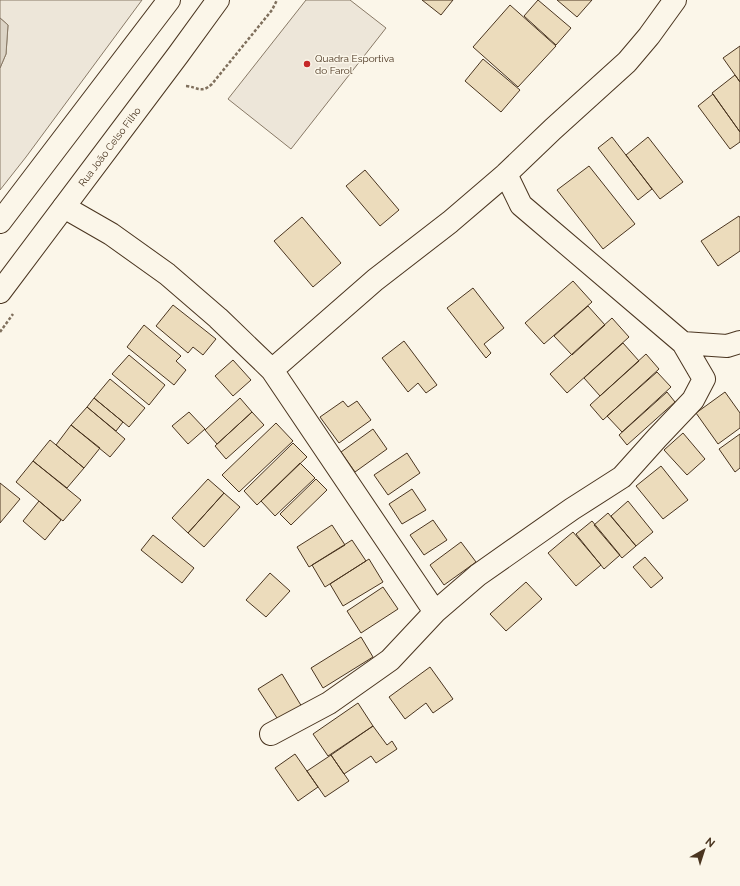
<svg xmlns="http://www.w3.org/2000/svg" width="740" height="886" viewBox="0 0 740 886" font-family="Raleway,sans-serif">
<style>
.green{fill:#ede6d9;stroke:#887966}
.water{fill:#dcd4c6;stroke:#887966}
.building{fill:#ecdcbc;stroke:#4a3520}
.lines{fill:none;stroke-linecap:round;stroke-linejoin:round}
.minor-casing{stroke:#4a3520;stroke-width:24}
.secondary-casing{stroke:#4a3520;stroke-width:24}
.path{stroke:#7f6f5c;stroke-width:2.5;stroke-dasharray:3 2;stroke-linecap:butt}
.minor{stroke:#fbf6e9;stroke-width:22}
.secondary{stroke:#fbf6e9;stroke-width:22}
.poi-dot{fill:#c62828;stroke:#fbf6e9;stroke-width:1.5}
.labels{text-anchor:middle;stroke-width:3;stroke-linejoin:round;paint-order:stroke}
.poi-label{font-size:10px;fill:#4a3520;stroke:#fbf6e9;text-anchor:start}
.street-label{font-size:10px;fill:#4a3520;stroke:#fbf6e9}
</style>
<rect width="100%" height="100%" fill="#fbf6e9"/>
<!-- green -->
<path class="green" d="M 0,0 L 142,0 L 26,157 L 0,190 L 0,68 L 6,54 L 8,25 L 0,18 Z
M 306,0 L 350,0 L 386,28 L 291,149 L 228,99 Z"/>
<!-- water -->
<path class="water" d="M 0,18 L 8,25 L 6,54 L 0,68 Z"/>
<!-- building -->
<path class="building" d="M 422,0 L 453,0 L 441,15 Z
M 538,0 L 571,28 L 556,45 L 524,16 Z
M 557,0 L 592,0 L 577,17 Z
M 510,5 L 556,46 L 518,87 L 473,47 Z
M 740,46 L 740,82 L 723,58 Z
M 483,59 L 520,90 L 501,112 L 465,81 Z
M 735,75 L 740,82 L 740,132 L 712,93 Z
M 713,94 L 740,132 L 740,142 L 730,149 L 698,106 Z
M 612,137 L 652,189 L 638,200 L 598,148 Z
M 648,137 L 683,182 L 660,199 L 626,155 Z
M 589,166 L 635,224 L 603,249 L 557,190 Z
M 365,170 L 399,210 L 380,226 L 346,186 Z
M 739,216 L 740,218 L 740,251 L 718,266 L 701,241 Z
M 302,217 L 341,263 L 313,287 L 274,241 Z
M 573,281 L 592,302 L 544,344 L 525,323 Z
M 473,288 L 504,328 L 484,344 L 491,353 L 486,358 L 447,308 Z
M 173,305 L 216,339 L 203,355 L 193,347 L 188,353 L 156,326 Z
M 588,306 L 605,325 L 572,355 L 554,336 Z
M 612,318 L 629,337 L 567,393 L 550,374 Z
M 144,325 L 181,356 L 176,361 L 186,370 L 174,385 L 127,347 Z
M 404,341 L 437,385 L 426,393 L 418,383 L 408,392 L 382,358 Z
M 623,343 L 639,361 L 600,396 L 584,378 Z
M 646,354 L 659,369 L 603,420 L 590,405 Z
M 129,355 L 165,385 L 149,405 L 112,374 Z
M 233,360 L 251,380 L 233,396 L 215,376 Z
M 657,372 L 671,387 L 622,432 L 607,416 Z
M 110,379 L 145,408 L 129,427 L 94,398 Z
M 667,392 L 675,402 L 627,445 L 619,435 Z
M 725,392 L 740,413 L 740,428 L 718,444 L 696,413 Z
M 94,398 L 123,422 L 116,431 L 87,407 Z
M 240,398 L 252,412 L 217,444 L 205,430 Z
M 343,401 L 348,407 L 357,401 L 371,420 L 339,443 L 320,417 Z
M 87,407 L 125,439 L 110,457 L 71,425 Z
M 189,412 L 205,429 L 188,444 L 172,426 Z
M 252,412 L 264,425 L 226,459 L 215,446 Z
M 276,423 L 293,441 L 239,492 L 222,475 Z
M 71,425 L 100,448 L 84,468 L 56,445 Z
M 373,429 L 387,449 L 355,472 L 341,452 Z
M 683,433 L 705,459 L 687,475 L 664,450 Z
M 740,434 L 740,468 L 735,472 L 719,449 Z
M 50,440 L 84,468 L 67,488 L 33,461 Z
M 293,443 L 307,457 L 257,505 L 244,491 Z
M 407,453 L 420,473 L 388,495 L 374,475 Z
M 33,461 L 81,500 L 63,521 L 16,482 Z
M 300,463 L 315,478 L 275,516 L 261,501 Z
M 661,466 L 688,500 L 663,519 L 636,486 Z
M 208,479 L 224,493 L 188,533 L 172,518 Z
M 316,479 L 327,490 L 291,525 L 280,514 Z
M 0,483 L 20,499 L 0,523 Z
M 412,489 L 426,510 L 402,524 L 389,504 Z
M 224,493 L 240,507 L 204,547 L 188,533 Z
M 39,501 L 61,520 L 45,540 L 23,521 Z
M 628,501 L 653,532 L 636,546 L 611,516 Z
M 608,513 L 636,546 L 622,558 L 594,525 Z
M 433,520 L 447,540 L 424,555 L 410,535 Z
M 592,521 L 620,555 L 604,569 L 576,534 Z
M 332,525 L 345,545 L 309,567 L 297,547 Z
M 573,532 L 601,565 L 576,586 L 548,553 Z
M 153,535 L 194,568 L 182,583 L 141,550 Z
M 352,540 L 366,561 L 325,587 L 312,565 Z
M 461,542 L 476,562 L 444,585 L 430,565 Z
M 645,557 L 663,578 L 651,588 L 633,567 Z
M 369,559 L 383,582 L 343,606 L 330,584 Z
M 270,573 L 290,591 L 266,617 L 246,600 Z
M 526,582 L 542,599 L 506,631 L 490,614 Z
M 383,587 L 398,609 L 361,633 L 347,611 Z
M 361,637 L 373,657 L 323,688 L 311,668 Z
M 430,667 L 453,699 L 433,713 L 426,703 L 405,719 L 389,697 Z
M 282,674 L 302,707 L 279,721 L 258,689 Z
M 358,703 L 373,726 L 328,756 L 313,734 Z
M 373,726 L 387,745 L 392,741 L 397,749 L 376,763 L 371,756 L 344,774 L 331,755 Z
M 295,754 L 318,787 L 298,801 L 275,768 Z
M 331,755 L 349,781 L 325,797 L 307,771 Z"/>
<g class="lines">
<defs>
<path id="minor" d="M 64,207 L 111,234 L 167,274 L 218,318 L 272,370 L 375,280 L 450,222 L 506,174 L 553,129 L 627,62 L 649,36 L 675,0
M 683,343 L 727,346 L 740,342
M 272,370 L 435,612 L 478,575 L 572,509 L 622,477 L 657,438 L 693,400 L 704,379 L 683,343 L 521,205 L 506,174
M 271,734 L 329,703 L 390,660 L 435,612"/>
<g id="secondary">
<path d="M 0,222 L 169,0"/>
<path id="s1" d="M 0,292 L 178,55 L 218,0"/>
</g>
</defs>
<!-- minor casing -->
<use href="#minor" class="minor-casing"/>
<!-- secondary casing -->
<use href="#secondary" class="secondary-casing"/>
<!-- path -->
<path class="path" d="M 186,86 C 198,87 201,94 212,84 L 272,10 L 277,0
M 0,332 L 13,314"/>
<!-- minor -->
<use href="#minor" class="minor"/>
<!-- secondary -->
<use href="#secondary" class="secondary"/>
</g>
<!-- markers -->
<circle class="poi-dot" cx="307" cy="64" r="4"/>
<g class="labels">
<!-- poi labels -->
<g class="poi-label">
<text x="315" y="62">Quadra Esportiva<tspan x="315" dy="12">do Farol</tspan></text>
</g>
<!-- street labels -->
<g class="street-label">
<text dy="4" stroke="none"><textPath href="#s1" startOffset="182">Rua João Celso Filho</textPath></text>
</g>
</g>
<!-- north arrow -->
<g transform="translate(704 850) rotate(39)" stroke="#fbf6e9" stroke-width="3" paint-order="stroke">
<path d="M0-3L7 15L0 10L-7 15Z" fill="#4a3520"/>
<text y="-6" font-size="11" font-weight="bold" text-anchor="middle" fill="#4a3520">N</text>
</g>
</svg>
